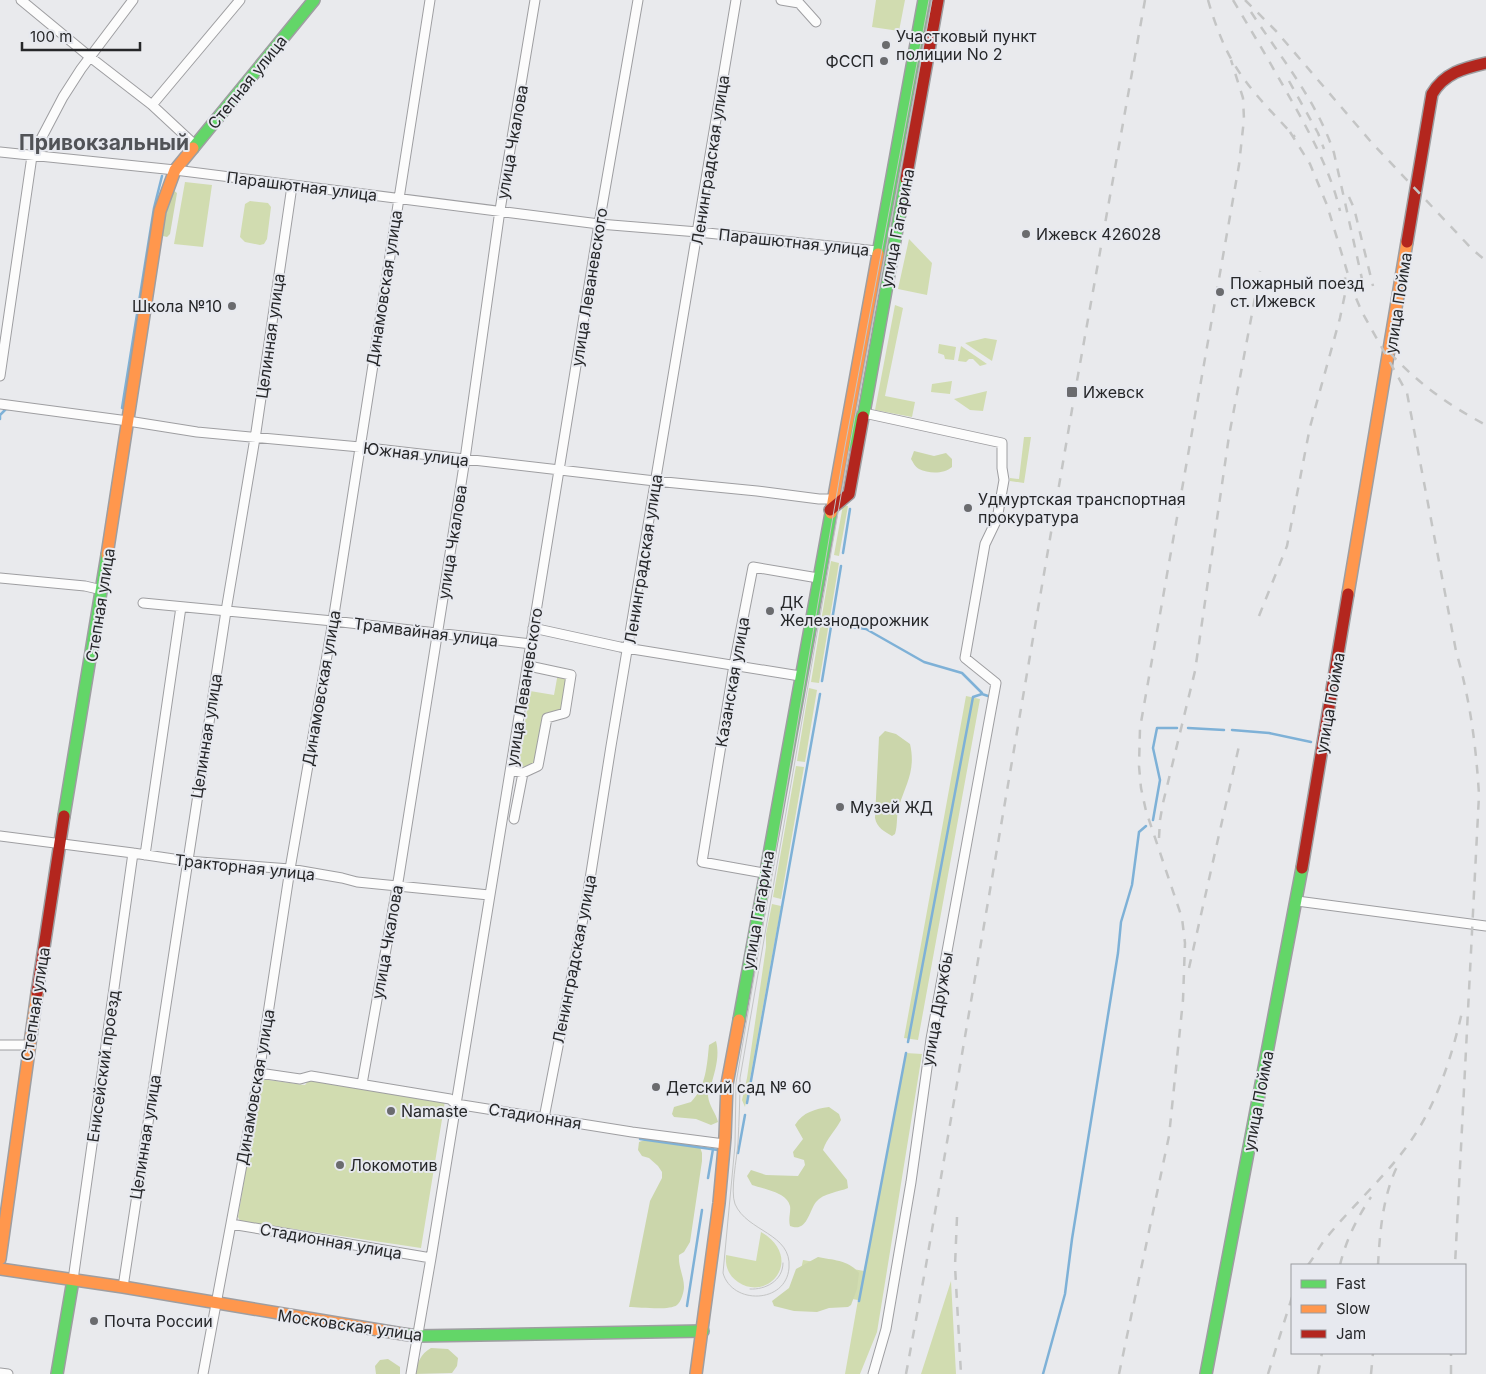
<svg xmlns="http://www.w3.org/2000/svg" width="1486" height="1374" viewBox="0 0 1486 1374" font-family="Inter,sans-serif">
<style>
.green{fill:#d1dcb0}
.forest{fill:#cbd6ab}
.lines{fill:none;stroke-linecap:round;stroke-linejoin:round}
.stream{stroke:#7eb1d7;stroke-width:2.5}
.street-casing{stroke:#9e9ea1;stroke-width:11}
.fast-casing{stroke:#9e9ea1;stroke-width:14}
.slow-casing{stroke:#9e9ea1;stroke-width:14}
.jam-casing{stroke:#9e9ea1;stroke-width:14}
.street{stroke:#fcfcfc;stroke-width:9}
.fast{stroke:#63d668;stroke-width:11}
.slow{stroke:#ff974d;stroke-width:11}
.jam{stroke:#b3261e;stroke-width:11}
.tram{stroke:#c4c5c5;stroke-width:1}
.rail{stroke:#c4c5c5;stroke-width:2.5;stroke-dasharray:9 9;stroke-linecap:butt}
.poi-dot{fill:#6a6b6e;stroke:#e7e9ef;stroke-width:2}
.labels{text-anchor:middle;stroke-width:4;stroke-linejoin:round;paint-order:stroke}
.poi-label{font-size:16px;fill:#262729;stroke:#e7e9ef;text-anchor:start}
.street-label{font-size:16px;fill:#262729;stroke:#e7e9ef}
.district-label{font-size:21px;font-weight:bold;fill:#515357;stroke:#e7e9ef}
</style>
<rect width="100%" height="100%" fill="#e9eaed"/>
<!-- green -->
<path class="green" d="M 876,0 L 905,0 L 899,31 L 872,27 Z
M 185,182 L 212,185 L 203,247 L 174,244 Z
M 250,201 L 268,203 L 271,207 L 267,239 L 264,244 L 260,245 L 245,242 L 240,237 L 245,204 Z
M 909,239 L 932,263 L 927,295 L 898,289 Z
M 895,305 L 903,308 L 885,396 L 915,402 L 912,417 L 875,410 Z
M 985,338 L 997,340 L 992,361 L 965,343 Z
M 939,344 L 956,347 L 954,360 L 945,359 L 944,355 L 938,353 Z
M 961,346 L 987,364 L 980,366 L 973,359 L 969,359 L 966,362 L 958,361 Z
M 952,381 L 950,394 L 931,392 L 932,384 Z
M 987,391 L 983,411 L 970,410 L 954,399 Z
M 1024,437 L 1031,437 L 1024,483 L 1010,481 L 1010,478 L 1019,479 Z
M 843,505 L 848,506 L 839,556 L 834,555 Z
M 831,561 L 839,563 L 819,683 L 811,682 Z
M 558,673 L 568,676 L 562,712 L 541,723 L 536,763 L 527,767 L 518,766 L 530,691 L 554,695 Z
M 809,688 L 817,690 L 805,762 L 797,761 Z
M 966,696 L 980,699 L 918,1040 L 904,1038 Z
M 796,766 L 804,767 L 781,899 L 773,897 Z
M 772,904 L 781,906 L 745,1107 L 742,1100 L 747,1078 L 766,947 L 766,934 Z
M 906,1053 L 922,1054 L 877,1332 L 860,1374 L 845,1374 L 858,1300 L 797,1289 L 803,1260 L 864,1271 Z
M 261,1079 L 305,1085 L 309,1080 L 445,1101 L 421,1248 L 240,1221 L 238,1217 Z
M 761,1232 C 805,1258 769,1303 738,1282 C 728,1275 725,1266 726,1255 L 756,1261 Z
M 951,1281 L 956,1374 L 921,1374 Z"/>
<!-- forest -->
<path class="forest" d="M 173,190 L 177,193 L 170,234 L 167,237 L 163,236 C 161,223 164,200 173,190 Z
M 914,451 L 934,456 L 946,453 L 952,459 L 952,467 C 944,474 929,474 919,469 C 915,467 913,462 911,459 Z
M 885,731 L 896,734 L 910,744 C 916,770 906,784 899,806 C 896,815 898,825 895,834 L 892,836 C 884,831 877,828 875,818 L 879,737 Z
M 716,1041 C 720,1056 715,1071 711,1085 C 710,1088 708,1093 708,1096 C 709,1106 716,1113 718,1122 L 711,1125 L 696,1119 L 674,1117 L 672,1114 L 674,1107 L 691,1102 C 706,1087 707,1065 709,1045 Z
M 829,1107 L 839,1114 L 841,1120 C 835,1131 827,1138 823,1150 L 847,1180 L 848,1188 C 839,1192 823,1193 816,1202 C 809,1211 807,1233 790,1226 C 788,1219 791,1212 790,1206 C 787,1192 763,1189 752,1185 L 747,1176 L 751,1170 L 766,1175 L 798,1176 L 805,1165 L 804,1160 L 794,1157 L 793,1152 L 803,1139 L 795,1125 C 803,1112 815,1109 829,1107 Z
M 651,1138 L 699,1144 L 702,1153 L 702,1161 L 690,1242 L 684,1252 L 679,1255 C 678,1267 684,1276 684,1287 C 684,1292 681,1302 677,1305 C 669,1311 640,1307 629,1307 L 650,1201 L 662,1178 L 662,1172 L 658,1166 L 649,1158 L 642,1156 L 638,1150 L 639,1142 Z
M 818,1257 C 832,1260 849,1260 859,1273 L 857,1289 L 851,1305 L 848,1307 L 829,1308 L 817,1312 L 794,1311 L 774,1306 L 772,1301 L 789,1288 L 796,1269 Z
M 431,1348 L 448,1349 L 458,1358 L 457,1366 L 452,1373 L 414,1374 C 418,1363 420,1354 431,1348 Z
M 388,1359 L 400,1367 L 400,1374 L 376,1374 L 375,1366 L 380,1360 Z"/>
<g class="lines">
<!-- stream -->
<path class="stream" d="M 122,408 L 154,208 L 162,176
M 0,419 L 0,415 L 6,409 L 9,409
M 843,553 L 850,509
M 833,624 L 866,629 L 924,662 L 962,673 L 982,693
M 822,681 L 841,566
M 1188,728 L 1224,730
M 1232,730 L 1269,733 L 1311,742
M 1153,820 L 1160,780 L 1153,748 L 1157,728 L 1177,728
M 908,1042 L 973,697 L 982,694 L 988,696
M 747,1103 L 820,694
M 640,1139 L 718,1150
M 738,1153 L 745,1115
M 708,1178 L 713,1149
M 859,1301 L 906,1053
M 687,1306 L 702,1210
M 1043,1374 L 1065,1294 L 1072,1239 L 1118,953 L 1121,922 L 1132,885 L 1139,832 L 1146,826"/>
<defs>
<path id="street" d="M 21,0 L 90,57 L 152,105 L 195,145
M 781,0 L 799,3 L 816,22
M 152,105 L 240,0
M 0,152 L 175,170 L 599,224 L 698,232 L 877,251
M 0,376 L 32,156 L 63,97 L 81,69 L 133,0
M 0,404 L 128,421 L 197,432 L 360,447 L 655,481 L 757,491 L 819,499 L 832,499
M 864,413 L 1002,443 L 1002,468 L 1004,480 L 997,519 L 985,544 L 965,658 L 996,683 L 931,1039 L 911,1182 L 886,1329 L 873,1374
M 0,578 L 85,586 L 102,590
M 143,603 L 333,621 L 531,644
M 533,628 L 620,647 L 800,676
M 511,770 L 523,773 L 538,766 L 547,718 L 565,713 L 571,675 L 529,666
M 514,819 L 523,773
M 0,836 L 133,853 L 187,861 L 290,869 L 342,878 L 357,882 L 489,895
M 145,855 L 181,607
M 764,873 L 702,862 L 734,665 L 753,567 L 818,578
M 1297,901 L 1486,926
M 0,1045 L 29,1045
M 259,1073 L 300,1079 L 311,1076 L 450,1099 L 456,1104 L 632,1132 L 724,1144
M 362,1084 L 399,876 L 465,459 L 500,210 L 535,0
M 544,1118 L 587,898 L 611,746 L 736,0
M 231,1224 L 431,1258
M 73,1280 L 133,853
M 123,1287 L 226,611 L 256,432 L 292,186
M 0,1373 L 8,1374
M 203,1374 L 259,1073 L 290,869 L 333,621 L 430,0
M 411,1374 L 431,1258 L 599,224 L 638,0"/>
<path id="fast" d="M 193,148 L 314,0
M 878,254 L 924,0
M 845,446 L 864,413 L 906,179
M 64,816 L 107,555
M 739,1020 L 831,513
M 403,1334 L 418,1336 L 703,1331
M 57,1374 L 73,1280
M 1206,1374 L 1302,868"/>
<path id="slow" d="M 831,513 L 878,254
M 107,555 L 160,211 L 175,170 L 193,148
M 1348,594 L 1407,242
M 0,1259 L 37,993
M 0,1269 L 123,1287 L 403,1334
M 696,1374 L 719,1203 L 725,1137 L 727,1084 L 739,1020"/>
<path id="jam" d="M 906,179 L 938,0
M 1407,242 L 1432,94 C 1444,73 1464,68 1486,63
M 830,510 L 849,494 L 863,417
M 1302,868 L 1348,594
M 37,993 L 64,816"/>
</defs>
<!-- street casing -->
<use href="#street" class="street-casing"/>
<!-- fast casing -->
<use href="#fast" class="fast-casing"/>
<!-- slow casing -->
<use href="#slow" class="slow-casing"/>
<!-- jam casing -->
<use href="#jam" class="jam-casing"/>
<!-- street -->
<use href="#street" class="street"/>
<!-- fast -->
<use href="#fast" class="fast"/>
<!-- slow -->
<use href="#slow" class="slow"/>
<!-- jam -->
<use href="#jam" class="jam"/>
<!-- tram -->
<path class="tram" d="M 929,0 L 845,446 L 736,1083 L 735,1145 L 723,1273 C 732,1305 786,1304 789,1268 C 792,1233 747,1232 735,1204 C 730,1191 737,1158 738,1143 C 739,1121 740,1099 740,1078 L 848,455 L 932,0
M 750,1289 C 765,1290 783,1281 783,1263"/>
<!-- rail -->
<path class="rail" d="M 1208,0 C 1213,18 1223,46 1233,62 C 1249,90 1273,113 1295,137
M 1233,0 C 1251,30 1268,59 1285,89 C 1307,128 1330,168 1340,211
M 1245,0 L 1276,31 L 1372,143 L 1472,249 L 1486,261
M 1251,12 C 1281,58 1317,101 1334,153 L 1364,288
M 1289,81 L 1318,133 L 1324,149
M 1290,132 L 1310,164 L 1327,205 L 1353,291 L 1362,312 L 1407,393 L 1456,651 C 1470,699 1476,745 1479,795 L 1455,1265
M 1349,197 L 1354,208 L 1373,286
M 1390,353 C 1419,384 1448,405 1486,425
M 1259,616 L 1287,546 L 1310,427 L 1340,318 L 1346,289 L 1345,277
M 1159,838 L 1160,820 L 1163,803 L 1195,671 L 1229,436 L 1260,271
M 1189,968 L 1239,746
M 957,1217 L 955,1266 L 961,1374
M 1308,1265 C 1315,1256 1320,1245 1327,1237 C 1354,1204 1386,1176 1410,1142 C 1437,1104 1452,1056 1462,1012
M 1340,1265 C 1346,1240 1357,1218 1371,1197
M 1378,1265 C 1380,1230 1383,1192 1400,1161
M 906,1374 L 925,1271 L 1075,392 L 1145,0
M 1119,1374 L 1169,1136 L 1183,1000 L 1185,943 L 1182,918 L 1146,811 L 1141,788 L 1139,766 L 1140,728 L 1239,165 L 1244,119 L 1243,98 L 1231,60
M 1268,1374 L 1292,1297
M 1318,1374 L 1322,1353
M 1371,1374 L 1373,1353
M 1451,1374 L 1451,1353"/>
</g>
<!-- markers -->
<g class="poi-dot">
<circle cx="886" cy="45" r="5"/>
<circle cx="884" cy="61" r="5"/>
<circle cx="1026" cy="234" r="5"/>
<circle cx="1220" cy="292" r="5"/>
<circle cx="232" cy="306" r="5"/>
<rect x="1066" y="386" width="12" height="12" rx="2.5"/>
<circle cx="968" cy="508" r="5"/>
<circle cx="770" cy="611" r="5"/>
<circle cx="840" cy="807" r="5"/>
<circle cx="656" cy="1087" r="5"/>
<circle cx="391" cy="1111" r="5"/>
<circle cx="340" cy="1165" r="5"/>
<circle cx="94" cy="1321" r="5"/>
</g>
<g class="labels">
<!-- poi labels -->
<g class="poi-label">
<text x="896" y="42">Участковый пункт<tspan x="896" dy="18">полиции No 2</tspan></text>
<text x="874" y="67" text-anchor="end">ФССП</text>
<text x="1036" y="240">Ижевск 426028</text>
<text x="1230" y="289">Пожарный поезд<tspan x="1230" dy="18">ст. Ижевск</tspan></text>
<text x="222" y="312" text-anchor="end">Школа №10</text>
<text x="1083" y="398">Ижевск</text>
<text x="978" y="505">Удмуртская транспортная<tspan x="978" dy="18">прокуратура</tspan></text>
<text x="780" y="608">ДК<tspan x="780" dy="18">Железнодорожник</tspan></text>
<text x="850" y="813">Музей ЖД</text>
<text x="666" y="1093">Детский сад № 60</text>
<text x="401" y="1117">Namaste</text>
<text x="350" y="1171">Локомотив</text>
<text x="104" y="1327">Почта России</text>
</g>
<!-- street labels -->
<g class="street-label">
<text transform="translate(247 82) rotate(-51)" y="6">Степная улица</text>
<text transform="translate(512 142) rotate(-80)" y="6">улица Чкалова</text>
<text transform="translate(710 160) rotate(-81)" y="6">Ленинградская улица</text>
<text transform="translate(302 186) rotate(7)" y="6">Парашютная улица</text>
<text transform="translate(897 228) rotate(-79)" y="6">улица Гагарина</text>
<text transform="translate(794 242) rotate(6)" y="6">Парашютная улица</text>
<text transform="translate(589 287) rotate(-81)" y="6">улица Леваневского</text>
<text transform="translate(384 288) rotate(-81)" y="6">Динамовская улица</text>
<text transform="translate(1398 303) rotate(-81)" y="6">улица Пойма</text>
<text transform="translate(270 336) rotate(-82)" y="6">Целинная улица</text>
<text transform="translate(416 454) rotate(7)" y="6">Южная улица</text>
<text transform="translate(452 542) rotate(-81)" y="6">улица Чкалова</text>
<text transform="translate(643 559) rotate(-81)" y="6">Ленинградская улица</text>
<text transform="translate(100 605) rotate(-81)" y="6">Степная улица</text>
<text transform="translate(426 632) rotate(7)" y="6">Трамвайная улица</text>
<text transform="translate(732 682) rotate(-80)" y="6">Казанская улица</text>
<text transform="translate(524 687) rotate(-81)" y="6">улица Леваневского</text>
<text transform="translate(321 688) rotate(-80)" y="6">Динамовская улица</text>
<text transform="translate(1330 703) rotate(-80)" y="6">улица Пойма</text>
<text transform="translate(206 736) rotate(-81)" y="6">Целинная улица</text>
<text transform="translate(245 867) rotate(6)" y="6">Тракторная улица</text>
<text transform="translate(758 910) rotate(-80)" y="6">улица Гагарина</text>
<text transform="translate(387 942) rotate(-80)" y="6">улица Чкалова</text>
<text transform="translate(574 959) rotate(-79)" y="6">Ленинградская улица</text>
<text transform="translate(35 1004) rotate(-81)" y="6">Степная улица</text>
<text transform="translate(937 1009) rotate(-80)" y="6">улица Дружбы</text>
<text transform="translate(103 1066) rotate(-82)" y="6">Енисейский проезд</text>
<text transform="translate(255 1087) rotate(-80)" y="6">Динамовская улица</text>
<text transform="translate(1258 1101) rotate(-79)" y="6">улица Пойма</text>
<text transform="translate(535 1116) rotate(9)" y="6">Стадионная</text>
<text transform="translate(145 1137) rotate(-81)" y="6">Целинная улица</text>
<text transform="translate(331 1241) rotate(10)" y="6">Стадионная улица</text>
<text transform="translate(350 1325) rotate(8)" y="6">Московская улица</text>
</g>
<!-- district labels -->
<g class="district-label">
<text x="104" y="150">Привокзальный</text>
</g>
</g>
<!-- legend -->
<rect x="1291" y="1264" width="175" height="90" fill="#e7e9ef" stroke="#9a9ba0"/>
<rect x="1301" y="1280" width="25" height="8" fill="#63d668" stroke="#9a9ba0"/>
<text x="1336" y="1289" font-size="15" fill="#262729">Fast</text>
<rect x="1301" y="1305" width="25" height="8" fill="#ff974d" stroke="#9a9ba0"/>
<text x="1336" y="1314" font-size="15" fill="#262729">Slow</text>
<rect x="1301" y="1330" width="25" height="8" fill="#b3261e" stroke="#9a9ba0"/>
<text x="1336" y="1339" font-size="15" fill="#262729">Jam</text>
<!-- scale -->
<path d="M22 42v8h118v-8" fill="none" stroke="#262729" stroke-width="2.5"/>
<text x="30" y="42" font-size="15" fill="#262729" stroke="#e7e9ef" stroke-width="4" paint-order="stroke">100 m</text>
</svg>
